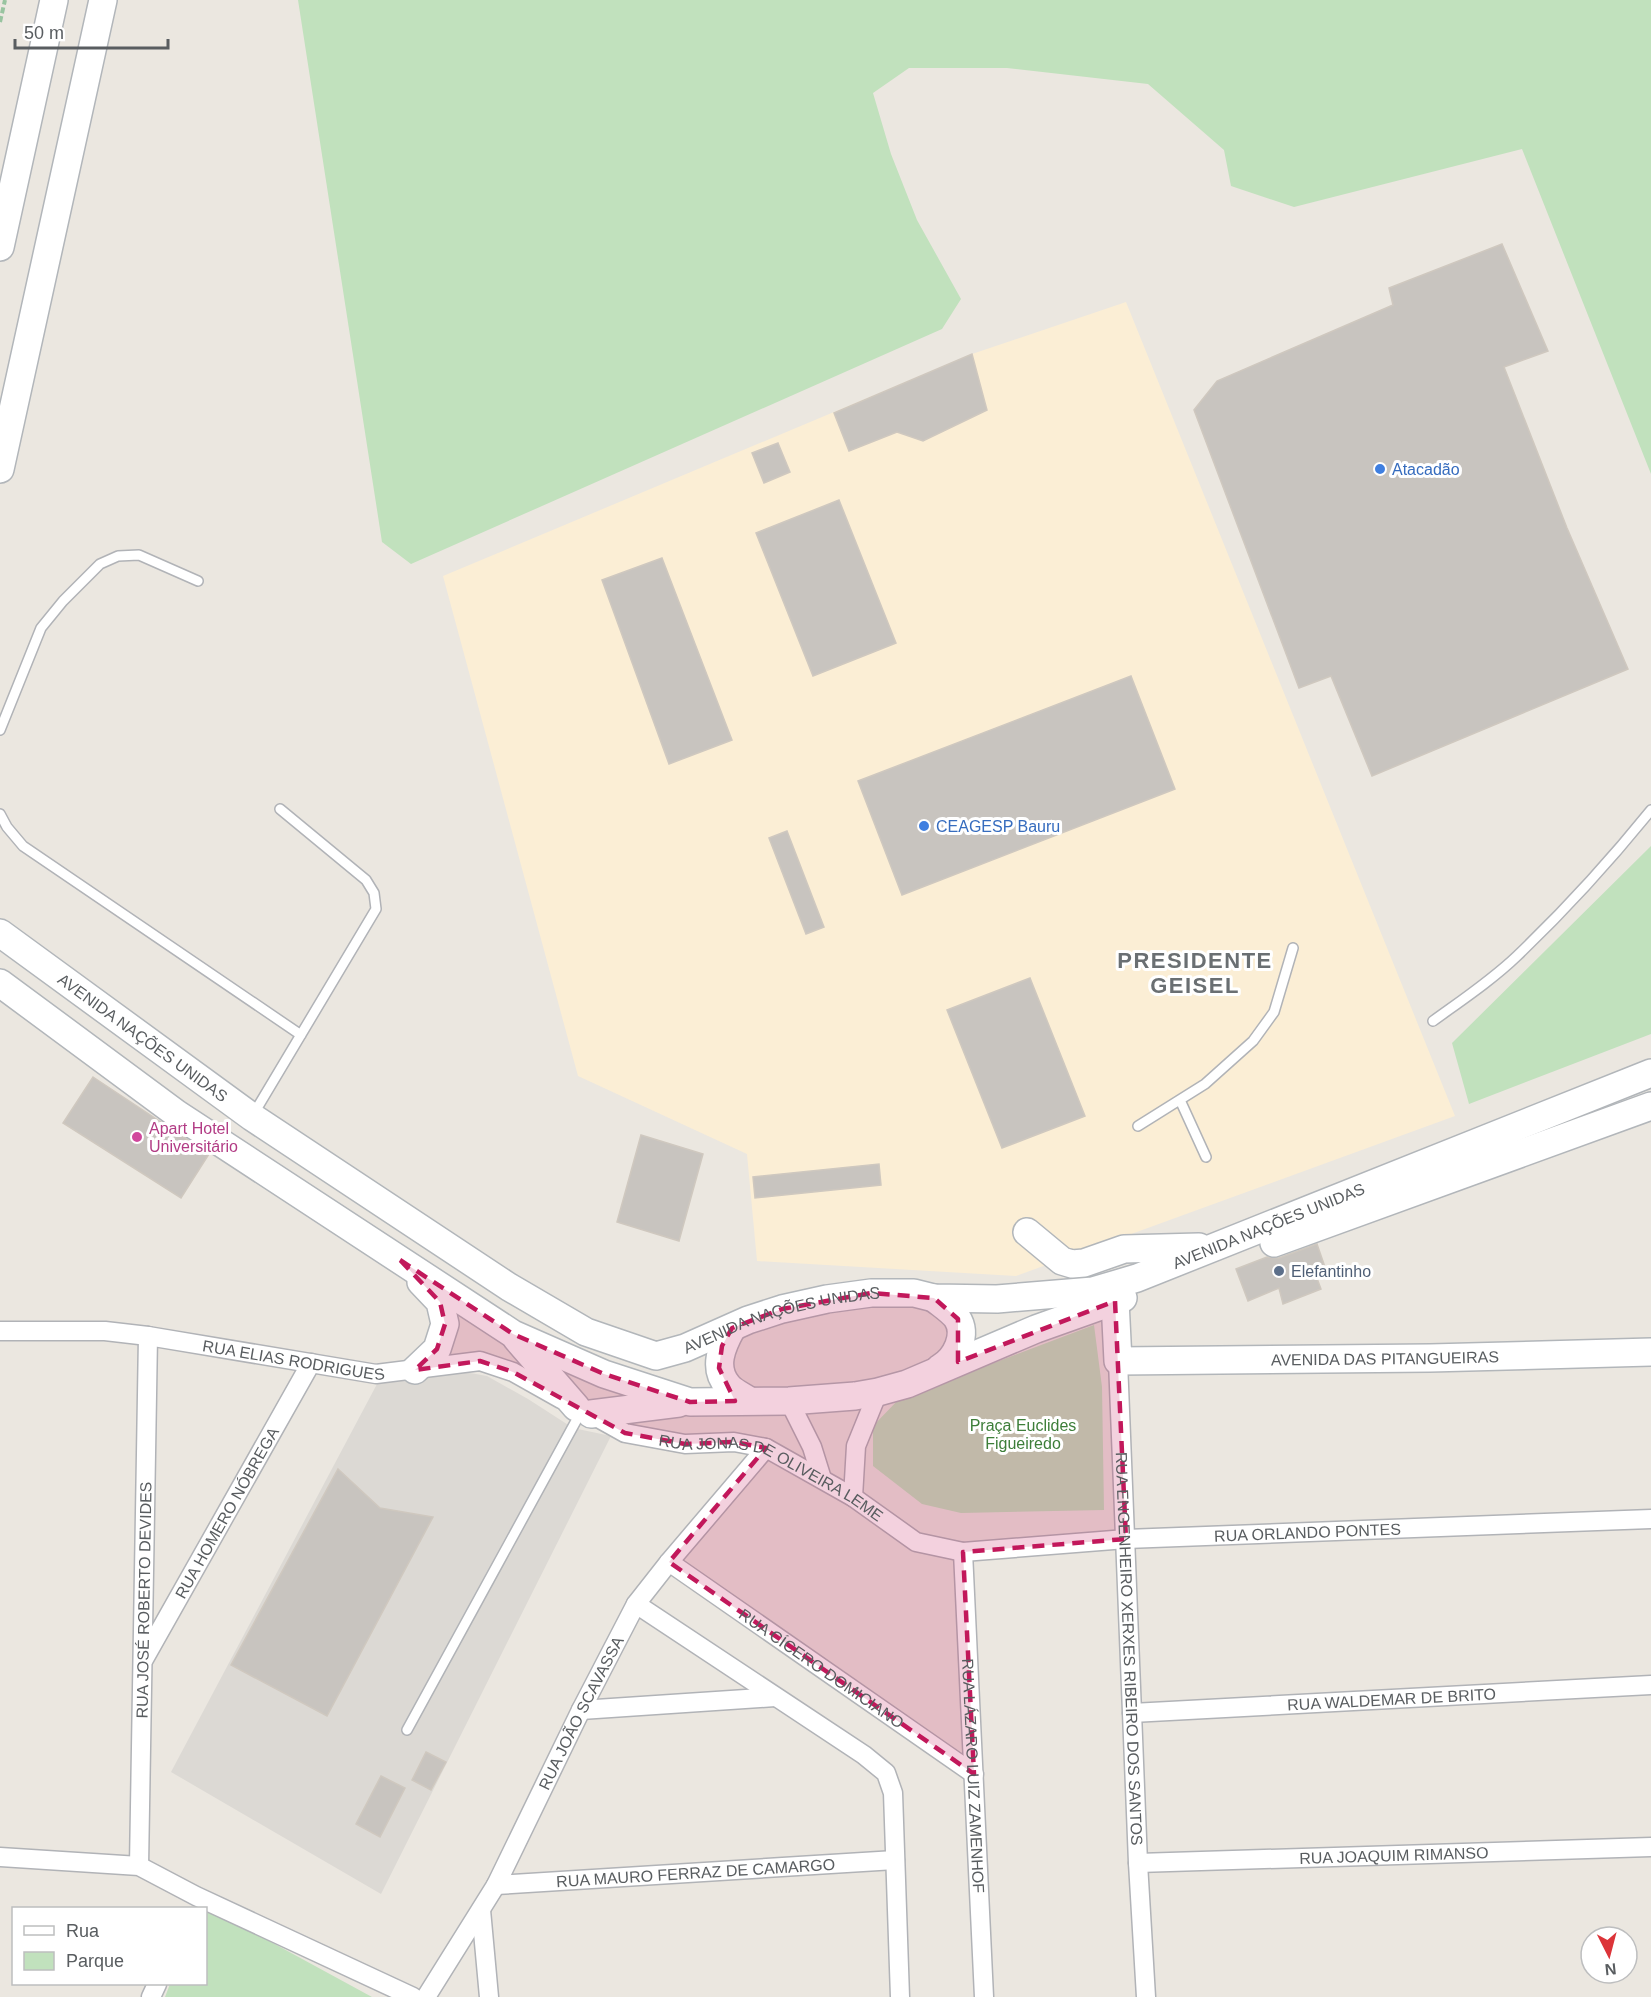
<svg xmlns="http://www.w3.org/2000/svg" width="1651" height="1997" viewBox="0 0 1651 1997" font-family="Arial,sans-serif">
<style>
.commercial{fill:#fbeed5}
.industrial{fill:#dcd9d4}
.green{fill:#c1e1bd}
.building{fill:#c8c4bf;stroke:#cfc8bf;stroke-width:1.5}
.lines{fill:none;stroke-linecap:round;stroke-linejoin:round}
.lane-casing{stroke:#b1b3b7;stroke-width:12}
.street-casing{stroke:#b1b3b7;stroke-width:21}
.secondary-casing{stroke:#b2b6ba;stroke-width:30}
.path{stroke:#98c4a0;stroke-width:4;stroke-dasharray:6 3;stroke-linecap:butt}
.lane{stroke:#fff;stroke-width:9}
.street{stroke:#fff;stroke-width:18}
.secondary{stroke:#fff;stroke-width:27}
.marked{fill:#c2185b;fill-opacity:0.2;stroke:#c2185b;stroke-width:4.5;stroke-dasharray:12 8;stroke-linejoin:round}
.shop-dot{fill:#3f7fe0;stroke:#fff;stroke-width:2}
.hotel-dot{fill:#d1479c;stroke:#fff;stroke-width:2}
.service-dot{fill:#5c6f8a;stroke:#fff;stroke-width:2}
.labels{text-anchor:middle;stroke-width:6;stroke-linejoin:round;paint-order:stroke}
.shop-label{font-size:16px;fill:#366cbe;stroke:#fff;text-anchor:start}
.street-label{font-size:16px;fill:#595d60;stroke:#fff}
.hotel-label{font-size:16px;fill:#b23c85;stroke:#fff;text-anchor:start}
.service-label{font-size:16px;fill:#4e5e75;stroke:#fff;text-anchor:start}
.park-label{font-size:16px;fill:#3d7e39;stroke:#fff}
.district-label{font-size:22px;font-weight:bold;letter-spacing:1.5px;fill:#6a6f72;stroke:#fff}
</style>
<rect width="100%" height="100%" fill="#ebe7e0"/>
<!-- commercial -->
<path class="commercial" d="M 1126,302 L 1455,1116 L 1016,1276 L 757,1261 L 747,1154 L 578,1076 L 443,576 L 972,354 Z"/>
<!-- industrial -->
<path class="industrial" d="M 459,1371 L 487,1376 L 528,1399 L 573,1428 L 611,1436 L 381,1894 L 171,1772 L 377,1384 Z"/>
<!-- green -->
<path class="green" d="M 298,0 L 1651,0 L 1651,474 L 1522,149 L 1294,207 L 1231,186 L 1224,150 L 1148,84 L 1007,68 L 909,68 L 873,93 L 891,154 L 917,220 L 961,299 L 942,329 L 411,564 L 382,542 Z
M 1651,846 L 1651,1034 L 1469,1104 L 1452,1043 Z
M 1094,1325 L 1102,1387 L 1104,1510 L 961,1513 L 922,1504 L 873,1466 L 873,1426 L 899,1399 Z
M 201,1904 L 372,1997 L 165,1997 L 170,1984 L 206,1984 L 206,1908 L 199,1908 Z"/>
<!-- building -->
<path class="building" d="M 1502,244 L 1548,351 L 1504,367 L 1567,528 L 1628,669 L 1372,776 L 1331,676 L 1299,688 L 1194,410 L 1217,381 L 1393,305 L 1389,288 Z
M 972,354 L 987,410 L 923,441 L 897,432 L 849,451 L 834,413 Z
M 778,443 L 790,472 L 764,483 L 752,453 Z
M 839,500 L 896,643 L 813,676 L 756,533 Z
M 662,558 L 732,740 L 669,764 L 602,580 Z
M 1131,676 L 1175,789 L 902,895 L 858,781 Z
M 787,831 L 824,927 L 806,934 L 769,838 Z
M 1030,978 L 1085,1116 L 1002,1148 L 947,1010 Z
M 93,1077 L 209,1154 L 181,1198 L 63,1123 Z
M 641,1135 L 703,1154 L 679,1241 L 617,1222 Z
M 879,1164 L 881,1185 L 755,1198 L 753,1177 Z
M 1317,1244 L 1326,1270 L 1315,1273 L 1321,1289 L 1283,1304 L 1279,1288 L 1248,1301 L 1236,1269 L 1267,1257 L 1279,1258 Z
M 338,1469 L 380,1508 L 433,1517 L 327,1716 L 231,1665 Z
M 426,1752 L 446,1762 L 431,1790 L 412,1780 Z
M 381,1776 L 405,1788 L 380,1837 L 356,1824 Z"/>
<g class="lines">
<defs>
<path id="lane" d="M 0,730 L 41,628 L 63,601 L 100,564 L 118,556 L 139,555 L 198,581
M 0,814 L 7,827 L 23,846 L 301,1035
M 1433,1021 C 1462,1000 1492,980 1517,956 C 1565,910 1609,862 1651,810
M 1180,1100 L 1206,1157
M 253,1115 L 376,909 L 374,893 L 366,880 L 280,809
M 1138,1126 L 1205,1084 L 1253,1041 L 1274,1012 L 1293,948
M 407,1730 L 582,1410"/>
<g id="street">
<path id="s1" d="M 0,1331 L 105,1331 L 148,1336 L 376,1374 L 480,1361 L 513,1372 L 561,1399"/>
<path id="s2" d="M 1118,1361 L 1138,1863 L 1146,1997"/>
<path d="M 789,1401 L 812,1447 L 822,1479"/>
<path id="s3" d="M 591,1414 L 625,1433 L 685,1444 L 734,1442 L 766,1448 L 853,1497 L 916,1542 L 963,1552 L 1126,1539 L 1651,1519"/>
<path d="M 853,1497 L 856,1446 L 878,1392"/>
<path id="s4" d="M 963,1552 L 984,1997"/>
<path id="s5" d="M 669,1562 L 974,1774"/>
<path d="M 636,1604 L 864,1755 L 886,1773 L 893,1793 L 900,1997"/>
<path id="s6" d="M 144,1659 L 311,1363"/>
<path d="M 581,1710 L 775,1697"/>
<path id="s7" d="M 1132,1713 L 1651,1685"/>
<path d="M 0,1857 L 139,1866 L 196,1896 L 413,1997"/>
<path id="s8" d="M 1138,1863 L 1651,1847"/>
<path id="s9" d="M 139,1866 L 148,1336"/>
<path id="s10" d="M 496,1885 L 895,1860"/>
<path d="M 481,1910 L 489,1997"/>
<path d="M 151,1997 L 157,1984"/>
<path id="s11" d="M 426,1997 L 496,1885 L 581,1710 L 636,1604 L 669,1562 L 766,1448"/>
</g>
<g id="secondary">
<path d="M 0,247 L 54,0"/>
<path d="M 0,469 L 103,0"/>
<path id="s12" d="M 0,933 L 252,1117 L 509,1287 L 586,1332 L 656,1356 L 685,1348 L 748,1320 L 782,1309 L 827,1299 L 871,1293 L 914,1293 L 934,1298 L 997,1299 L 1093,1291 L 1137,1278 L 1651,1073"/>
<path d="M 0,983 L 177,1114 L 513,1334 L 604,1374 L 690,1402 L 789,1401 L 855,1396 L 878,1392 L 907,1384 L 1036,1329 L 1123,1298"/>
<path d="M 1027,1232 L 1062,1261 L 1072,1264 L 1084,1263 L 1124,1249 L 1199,1247"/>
<path d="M 1274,1243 L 1651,1106"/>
<path d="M 934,1298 C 941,1304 951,1310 957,1318 C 968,1335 956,1359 940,1368"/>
<path id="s13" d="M 1115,1301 L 1118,1361 L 1430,1358 L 1651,1352"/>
<path d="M 732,1328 C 722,1346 712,1368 728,1386 C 733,1392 742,1396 748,1400"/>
<path d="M 517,1339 L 576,1407"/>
<path d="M 415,1370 L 437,1349 L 445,1324 L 440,1302 L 421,1282"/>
<path d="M 591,1414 L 679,1403"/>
</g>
</defs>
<!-- lane casing -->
<use href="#lane" class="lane-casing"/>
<!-- street casing -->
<use href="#street" class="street-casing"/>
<!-- secondary casing -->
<use href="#secondary" class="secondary-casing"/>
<!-- path -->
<path class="path" d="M 0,22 L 5,0"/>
<!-- lane -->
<use href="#lane" class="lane"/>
<!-- street -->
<use href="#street" class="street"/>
<!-- secondary -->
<use href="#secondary" class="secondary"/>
</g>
<!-- marked area -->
<path class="marked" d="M 400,1260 L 513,1334 L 604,1374 L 690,1402 L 735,1401 L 719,1368 L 722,1346 L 732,1328 L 782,1309 L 871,1293 L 934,1298 L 958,1319 L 958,1362 L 1115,1301 L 1126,1539 L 963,1552 L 974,1774 L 669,1562 L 766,1448 L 734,1442 L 685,1444 L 625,1433 L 513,1372 L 480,1361 L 415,1370 L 437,1349 L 445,1324 L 440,1302 Z"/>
<!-- markers -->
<g class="shop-dot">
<circle cx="1380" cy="469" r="6"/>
<circle cx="924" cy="826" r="6"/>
</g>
<circle class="hotel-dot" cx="137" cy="1137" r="6"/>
<circle class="service-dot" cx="1279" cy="1271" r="6"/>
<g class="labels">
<!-- shop labels -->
<g class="shop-label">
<text x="1392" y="475">Atacadão</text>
<text x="936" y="832">CEAGESP Bauru</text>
</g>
<!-- street labels -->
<g class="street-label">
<text dy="6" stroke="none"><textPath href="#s12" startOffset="177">AVENIDA NAÇÕES UNIDAS</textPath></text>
<text dy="6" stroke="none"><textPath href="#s12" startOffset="1419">AVENIDA NAÇÕES UNIDAS</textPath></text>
<text dy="6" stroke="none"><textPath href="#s12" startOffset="915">AVENIDA NAÇÕES UNIDAS</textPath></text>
<text dy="6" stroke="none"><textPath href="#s1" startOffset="296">RUA ELIAS RODRIGUES</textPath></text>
<text dy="6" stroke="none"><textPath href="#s13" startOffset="327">AVENIDA DAS PITANGUEIRAS</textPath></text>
<text dy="6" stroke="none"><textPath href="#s3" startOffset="195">RUA JONAS DE OLIVEIRA LEME</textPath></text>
<text dy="6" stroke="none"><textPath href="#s6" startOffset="168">RUA HOMERO NÓBREGA</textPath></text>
<text dy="6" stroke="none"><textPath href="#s3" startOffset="752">RUA ORLANDO PONTES</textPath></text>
<text dy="6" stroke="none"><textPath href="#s9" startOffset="266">RUA JOSÉ ROBERTO DEVIDES</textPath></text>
<text dy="6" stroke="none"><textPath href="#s2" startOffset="288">RUA ENGENHEIRO XERXES RIBEIRO DOS SANTOS</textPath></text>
<text dy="6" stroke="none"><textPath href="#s5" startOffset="186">RUA CÍCERO DOMICIANO</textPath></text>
<text dy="6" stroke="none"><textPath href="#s7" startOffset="260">RUA WALDEMAR DE BRITO</textPath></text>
<text dy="6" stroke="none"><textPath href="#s11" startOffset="324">RUA JOÃO SCAVASSA</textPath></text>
<text dy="6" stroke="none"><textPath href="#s4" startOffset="224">RUA LÁZARO LUIZ ZAMENHOF</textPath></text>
<text dy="6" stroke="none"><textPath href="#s8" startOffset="256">RUA JOAQUIM RIMANSO</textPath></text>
<text dy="6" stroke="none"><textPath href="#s10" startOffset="200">RUA MAURO FERRAZ DE CAMARGO</textPath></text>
</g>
<!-- hotel labels -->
<g class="hotel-label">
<text x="149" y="1134">Apart Hotel<tspan x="149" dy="18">Universitário</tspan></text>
</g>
<!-- service labels -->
<g class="service-label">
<text x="1291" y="1277">Elefantinho</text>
</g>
<!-- park labels -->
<g class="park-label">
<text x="1023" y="1431">Praça Euclides<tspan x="1023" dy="18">Figueiredo</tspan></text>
</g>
<!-- district labels -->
<g class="district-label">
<text x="1195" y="968">PRESIDENTE<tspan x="1195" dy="25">GEISEL</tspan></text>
</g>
</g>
<!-- legend -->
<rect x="12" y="1907" width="195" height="78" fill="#ffffff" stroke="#bdbebf" stroke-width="1.5"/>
<rect x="24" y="1926" width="30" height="9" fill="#ffffff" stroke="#bdbebf" stroke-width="1.5"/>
<text x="66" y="1937" font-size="18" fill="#595d60">Rua</text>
<rect x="24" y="1952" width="30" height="18" fill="#c1e1bd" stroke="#bdbebf" stroke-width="1.5"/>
<text x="66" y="1967" font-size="18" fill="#595d60">Parque</text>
<!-- north arrow -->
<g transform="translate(1609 1955) rotate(174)"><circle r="28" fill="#ffffff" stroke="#bdbebf" stroke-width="1.5"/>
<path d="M0-4.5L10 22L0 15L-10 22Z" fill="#dc3439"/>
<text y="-9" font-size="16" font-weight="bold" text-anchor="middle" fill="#595d60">N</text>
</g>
<!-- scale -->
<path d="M15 39v9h153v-9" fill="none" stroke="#595d60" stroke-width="3"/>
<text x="24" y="39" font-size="18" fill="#595d60" stroke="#ffffff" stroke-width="4.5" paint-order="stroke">50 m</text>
</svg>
